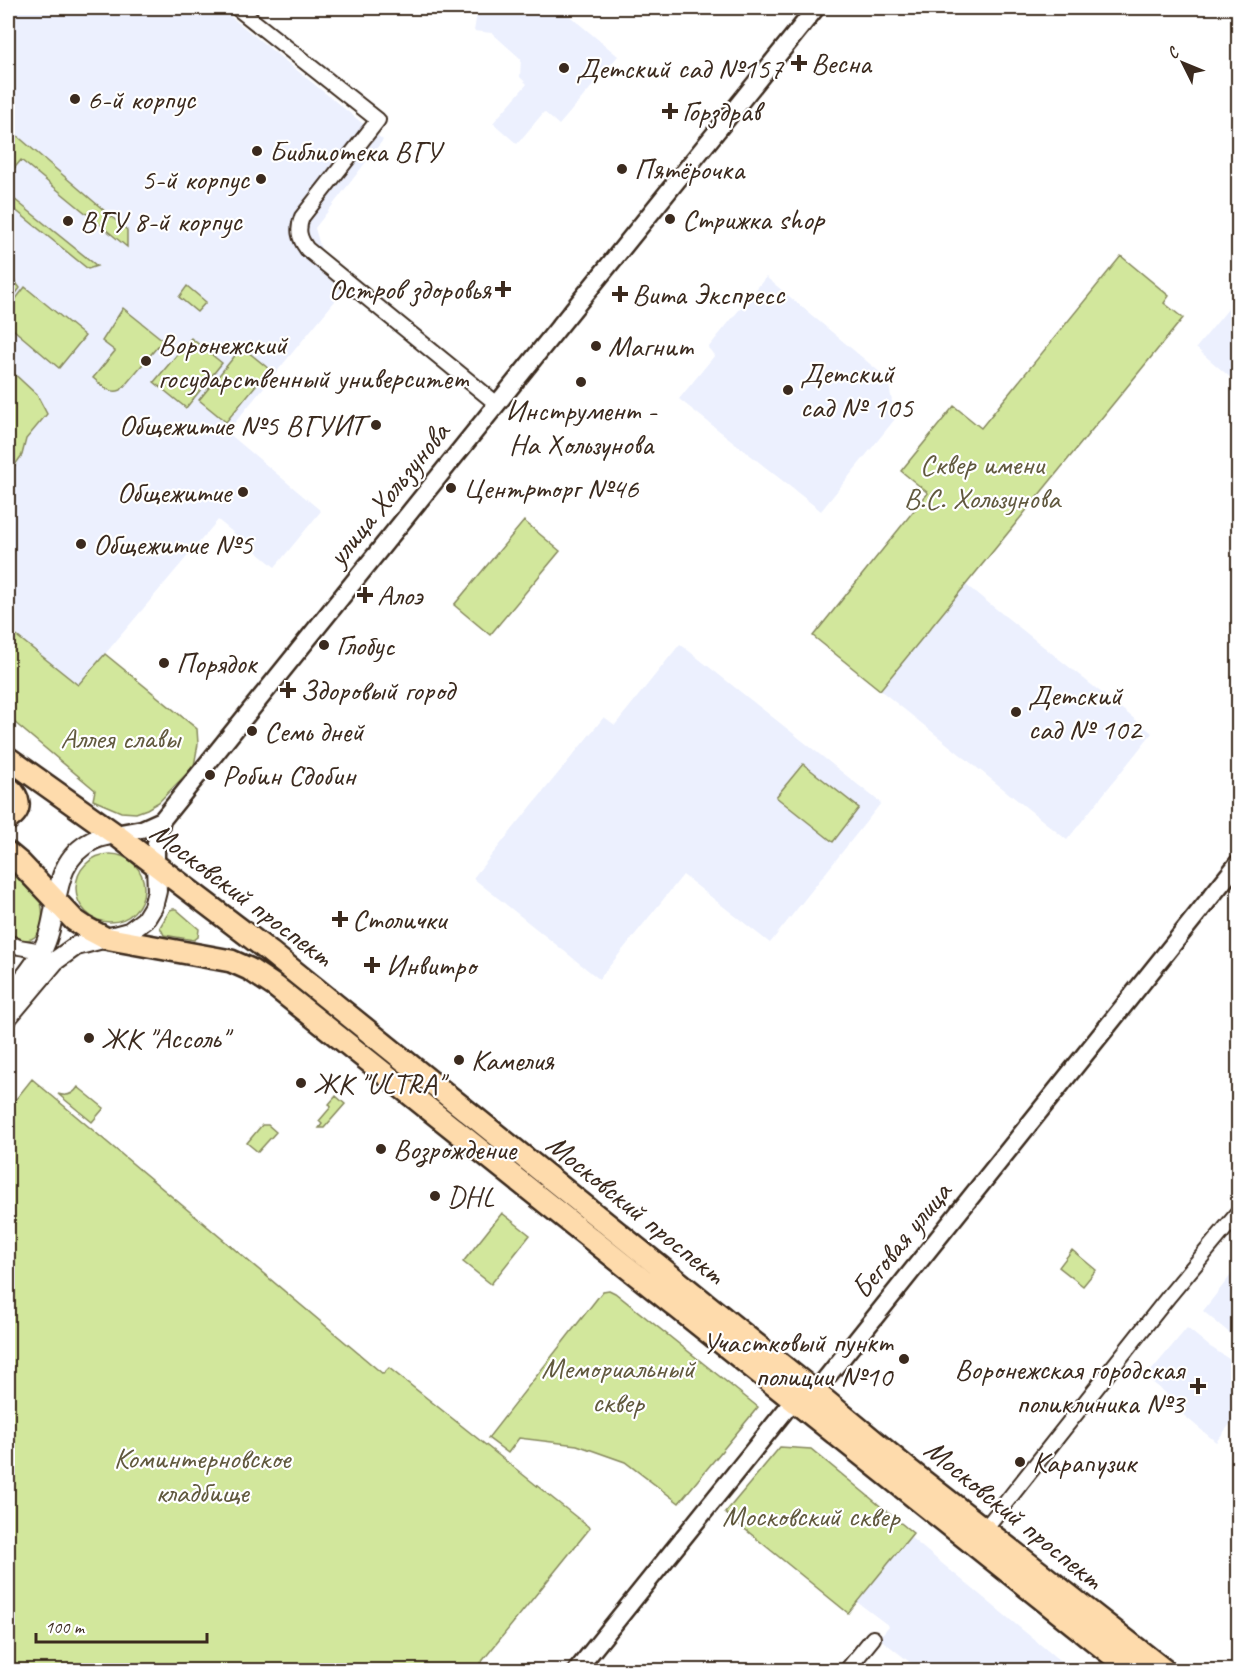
<svg xmlns="http://www.w3.org/2000/svg" width="1246" height="1678" viewBox="0 0 1246 1678" font-family="Caveat,sans-serif">
<style>
.built{fill:#ecf0fe}
.green{fill:#d2e79c;stroke:#86885d;stroke-width:1.5}
.lines{fill:none;stroke-linecap:round;stroke-linejoin:round}
.minor-casing{stroke:#3b2a1e;stroke-width:18}
.tertiary-casing{stroke:#3b2a1e;stroke-width:21}
.secondary-casing{stroke:#3b2a1e;stroke-width:22}
.primary-casing{stroke:#3b2a1e;stroke-width:26}
.minor{stroke:#fff;stroke-width:14}
.tertiary{stroke:#fff;stroke-width:16}
.secondary{stroke:#fff;stroke-width:18}
.primary{stroke:#fedbac;stroke-width:21}
.poi-dot{fill:#3b2a1e;stroke:#fff;stroke-width:2}
.labels{text-anchor:middle;stroke-width:4.5;stroke-linejoin:round;paint-order:stroke}
.poi-label{font-size:30px;fill:#3b2a1e;stroke:#fff;text-anchor:start}
.park-label{font-size:30px;fill:#61593e;stroke:#fff}
.street-label{font-size:30px;fill:#3b2a1e;stroke:#fff}
</style>
<rect width="100%" height="100%" fill="#fff"/>
<filter id="ink" filterUnits="userSpaceOnUse"><feTurbulence type="fractalNoise" baseFrequency=".0167" numOctaves="2"/><feDisplacementMap in="SourceGraphic" scale="12" xChannelSelector="R" yChannelSelector="G"/><feConvolveMatrix kernelMatrix="1 2 1 2 8 2 1 2 1" color-interpolation-filters="sRGB"/></filter>
<g filter="url(#ink)">
<!-- built -->
<path class="built" d="M 8,8 L 220,8 L 383,140 L 315,228 L 322,253 L 344,290 L 227,432 L 321,511 L 275,567 L 218,520 L 78,686 L 8,629 Z
M 478,8 L 560,8 L 618,56 L 559,125 L 544,112 L 517,144 L 493,123 L 527,84 L 520,77 L 521,59 L 492,33 L 474,31 Z
M 766,277 L 888,379 L 895,419 L 821,511 L 679,399 L 715,355 L 708,348 Z
M 1238,297 L 1238,384 L 1196,348 Z
M 966,585 L 1152,733 L 1067,840 L 880,690 Z
M 680,644 L 881,803 L 770,943 L 683,875 L 599,979 L 473,878 L 604,717 L 615,725 Z
M 1238,1266 L 1238,1340 L 1203,1311 Z
M 1187,1328 L 1209,1346 L 1235,1363 L 1237,1361 L 1238,1363 L 1238,1414 L 1216,1442 L 1164,1399 L 1167,1394 L 1146,1377 Z
M 910,1537 L 1071,1670 L 920,1670 L 879,1638 L 889,1626 L 857,1602 Z"/>
<!-- green -->
<path class="green" d="M 8,128 L 127,230 L 127,247 L 21,160 L 8,176 Z
M 8,185 L 13,190 L 9,195 L 97,266 L 88,269 L 8,204 Z
M 1121,256 L 1169,296 L 1164,303 L 1183,318 L 880,690 L 813,636 L 928,493 L 901,471 L 954,406 L 981,428 Z
M 8,272 L 20,288 L 8,304 Z
M 187,286 L 206,302 L 197,312 L 179,297 Z
M 25,287 L 85,336 L 59,368 L 8,325 L 8,309 Z
M 123,308 L 163,340 L 121,390 C 109,395 102,385 93,378 L 115,351 L 102,341 Z
M 191,338 L 222,363 L 186,408 L 154,382 Z
M 242,347 L 269,369 L 226,422 L 199,400 Z
M 8,368 L 37,395 L 47,414 L 26,439 L 22,455 L 8,475 Z
M 524,521 L 560,551 L 490,635 L 454,605 Z
M 8,629 L 78,685 L 105,654 L 197,729 L 198,744 L 194,766 L 159,802 L 147,809 L 136,813 L 121,812 L 93,800 L 95,790 L 8,717 Z
M 803,764 L 859,808 L 833,842 L 776,797 Z
M76 888a34 34 0 1 1 68 0a34 34 0 1 1-68 0Z
M 8,868 C 18,876 33,885 39,897 C 45,910 45,940 25,940 C 19,941 13,937 8,934 Z
M 173,909 L 176,909 L 199,929 L 198,937 L 194,940 L 164,935 L 160,927 L 170,910 Z
M 32,1079 L 383,1374 L 389,1368 L 590,1528 L 475,1670 L 8,1670 L 8,1109 Z
M 78,1087 L 104,1108 L 92,1122 L 58,1094 C 67,1097 73,1095 78,1087 Z
M 336,1096 L 345,1104 L 324,1128 L 319,1128 L 322,1124 L 319,1121 L 331,1107 L 329,1104 Z
M 262,1125 L 268,1125 L 276,1132 L 258,1152 L 247,1143 Z
M 502,1213 L 530,1235 L 491,1284 L 463,1262 Z
M 1072,1250 L 1096,1270 L 1083,1286 L 1059,1267 Z
M 609,1290 L 615,1293 L 758,1407 L 679,1503 L 625,1462 L 577,1445 L 519,1438 L 508,1453 L 488,1438 L 603,1291 Z
M 780,1447 L 811,1449 L 913,1533 L 848,1613 L 725,1513 Z"/>
<g class="lines">
<defs>
<path id="minor" d="M 237,8 L 378,120 L 302,217 C 297,230 299,238 307,249 L 497,404
M 8,942 L 19,947 L 42,951
M 984,1530 L 1169,1296 L 1238,1213
M 847,1670 L 873,1638"/>
<path id="tertiary" d="M 115,834 L 142,829 L 162,820
M 156,866 L 156,843 L 162,820 L 816,8
M 577,1670 L 793,1401 L 815,1392 L 1238,863"/>
<path id="secondary" d="M 9,996 C 21,982 34,967 42,951 C 62,913 48,863 92,841 C 99,837 107,836 115,834
M 8,1017 L 55,961 L 76,946 L 129,932 L 145,920 L 153,907 L 157,891 L 156,866"/>
<path id="primary" d="M 8,758 L 115,834 L 270,952 L 815,1392 L 909,1470 L 1164,1670
M 8,787 C 20,797 23,810 8,819
M 8,853 L 20,863 L 74,920 L 86,928 L 105,938 L 231,961 L 249,969 L 276,987 L 1131,1670"/>
</defs>
<!-- minor casing -->
<use href="#minor" class="minor-casing"/>
<!-- tertiary casing -->
<use href="#tertiary" class="tertiary-casing"/>
<!-- secondary casing -->
<use href="#secondary" class="secondary-casing"/>
<!-- primary casing -->
<use href="#primary" class="primary-casing"/>
<!-- minor -->
<use href="#minor" class="minor"/>
<!-- tertiary -->
<use href="#tertiary" class="tertiary"/>
<!-- secondary -->
<use href="#secondary" class="secondary"/>
<!-- primary -->
<use href="#primary" class="primary"/>
</g>
</g>
<!-- markers -->
<g class="poi-dot">
<path d="M796 54h6v6h6v6h-6v6h-6v-6h-6v-6h6z"/>
<circle cx="564" cy="68" r="6"/>
<circle cx="75" cy="99" r="6"/>
<path d="M667 102h6v6h6v6h-6v6h-6v-6h-6v-6h6z"/>
<circle cx="257" cy="151" r="6"/>
<circle cx="622" cy="169" r="6"/>
<circle cx="261" cy="179" r="6"/>
<circle cx="670" cy="219" r="6"/>
<circle cx="68" cy="221" r="6"/>
<path d="M500 280h6v6h6v6h-6v6h-6v-6h-6v-6h6z"/>
<path d="M617 285h6v6h6v6h-6v6h-6v-6h-6v-6h6z"/>
<circle cx="596" cy="346" r="6"/>
<circle cx="146" cy="361" r="6"/>
<circle cx="581" cy="382" r="6"/>
<circle cx="788" cy="390" r="6"/>
<circle cx="376" cy="425" r="6"/>
<circle cx="451" cy="488" r="6"/>
<circle cx="243" cy="492" r="6"/>
<circle cx="81" cy="544" r="6"/>
<path d="M362 586h6v6h6v6h-6v6h-6v-6h-6v-6h6z"/>
<circle cx="324" cy="645" r="6"/>
<circle cx="164" cy="663" r="6"/>
<path d="M285 681h6v6h6v6h-6v6h-6v-6h-6v-6h6z"/>
<circle cx="1016" cy="712" r="6"/>
<circle cx="252" cy="731" r="6"/>
<circle cx="210" cy="775" r="6"/>
<path d="M337 910h6v6h6v6h-6v6h-6v-6h-6v-6h6z"/>
<path d="M369 956h6v6h6v6h-6v6h-6v-6h-6v-6h6z"/>
<circle cx="89" cy="1038" r="6"/>
<circle cx="459" cy="1060" r="6"/>
<circle cx="301" cy="1083" r="6"/>
<circle cx="381" cy="1149" r="6"/>
<circle cx="435" cy="1196" r="6"/>
<circle cx="904" cy="1359" r="6"/>
<path d="M1195 1377h6v6h6v6h-6v6h-6v-6h-6v-6h6z"/>
<circle cx="1020" cy="1462" r="6"/>
</g>
<g class="labels">
<!-- poi labels -->
<g class="poi-label">
<text x="811" y="73">Весна</text>
<text x="576" y="78">Детский сад №157</text>
<text x="87" y="109">6-й корпус</text>
<text x="682" y="121">Горздрав</text>
<text x="269" y="161">Библиотека ВГУ</text>
<text x="634" y="179">Пятёрочка</text>
<text x="249" y="189" text-anchor="end">5-й корпус</text>
<text x="682" y="229">Стрижка shop</text>
<text x="80" y="231">ВГУ 8-й корпус</text>
<text x="491" y="299" text-anchor="end">Остров здоровья</text>
<text x="632" y="304">Вита Экспресс</text>
<text x="158" y="354">Воронежский<tspan x="158" dy="34">государственный университет</tspan></text>
<text x="608" y="356">Магнит</text>
<text x="800" y="383">Детский<tspan x="800" dy="34">сад № 105</tspan></text>
<text x="581" y="420" text-anchor="middle">Инструмент -<tspan x="581" dy="34">На Хользунова</tspan></text>
<text x="364" y="435" text-anchor="end">Общежитие №5 ВГУИТ</text>
<text x="463" y="498">Центрторг №46</text>
<text x="231" y="502" text-anchor="end">Общежитие</text>
<text x="93" y="554">Общежитие №5</text>
<text x="377" y="605">Алоэ</text>
<text x="336" y="655">Глобус</text>
<text x="176" y="673">Порядок</text>
<text x="300" y="700">Здоровый город</text>
<text x="1028" y="705">Детский<tspan x="1028" dy="34">сад № 102</tspan></text>
<text x="264" y="741">Семь дней</text>
<text x="222" y="785">Робин Сдобин</text>
<text x="352" y="929">Столички</text>
<text x="386" y="975">Инвитро</text>
<text x="101" y="1048">ЖК "Ассоль"</text>
<text x="471" y="1070">Камелия</text>
<text x="313" y="1093">ЖК "ULTRA"</text>
<text x="393" y="1159">Возрождение</text>
<text x="447" y="1206">DHL</text>
<text x="892" y="1352" text-anchor="end">Участковый пункт<tspan x="892" dy="34">полиции №10</tspan></text>
<text x="1184" y="1379" text-anchor="end">Воронежская городская<tspan x="1184" dy="34">поликлиника №3</tspan></text>
<text x="1032" y="1472">Карапузик</text>
</g>
<!-- park labels -->
<g class="park-label">
<text x="982" y="474">Сквер имени<tspan x="982" dy="34">В.С. Хользунова</tspan></text>
<text x="120" y="748">Аллея славы</text>
<text x="618" y="1378">Мемориальный<tspan x="618" dy="34">сквер</tspan></text>
<text x="202" y="1468">Коминтерновское<tspan x="202" dy="34">кладбище</tspan></text>
<text x="811" y="1526">Московский сквер</text>
</g>
<!-- street labels -->
<g class="street-label">
<text transform="translate(388 494) rotate(-51)" y="10">улица Хользунова</text>
<text transform="translate(242 894) rotate(37)" y="10">Московский проспект</text>
<text transform="translate(636 1209) rotate(39)" y="10">Московский проспект</text>
<text transform="translate(901 1240) rotate(-51)" y="10">Беговая улица</text>
<text transform="translate(1014 1514) rotate(39)" y="10">Московский проспект</text>
</g>
</g>
<!-- margin -->
<rect width="1246" height="1678" fill="none" stroke="#fff" stroke-width="30"/>
<rect x="15" y="15" width="1216" height="1648" fill="none" stroke="#3b2a1e" stroke-width="2" filter="url(#ink)"/>
<!-- north arrow -->
<g transform="translate(1183 63) rotate(313)" stroke="#ffffff" stroke-width="4.5" paint-order="stroke">
<path d="M0-4.5L10 22L0 15L-10 22Z" fill="#3b2a1e"/>
<text y="-9" font-size="16" font-weight="bold" text-anchor="middle" fill="#3b2a1e">С</text>
</g>
<!-- scale -->
<path d="M36 1633v9h171v-9" fill="none" stroke="#3b2a1e" stroke-width="3"/>
<text x="45" y="1633" font-size="18" fill="#3b2a1e" stroke="#ffffff" stroke-width="4.5" paint-order="stroke">100 m</text>
</svg>
